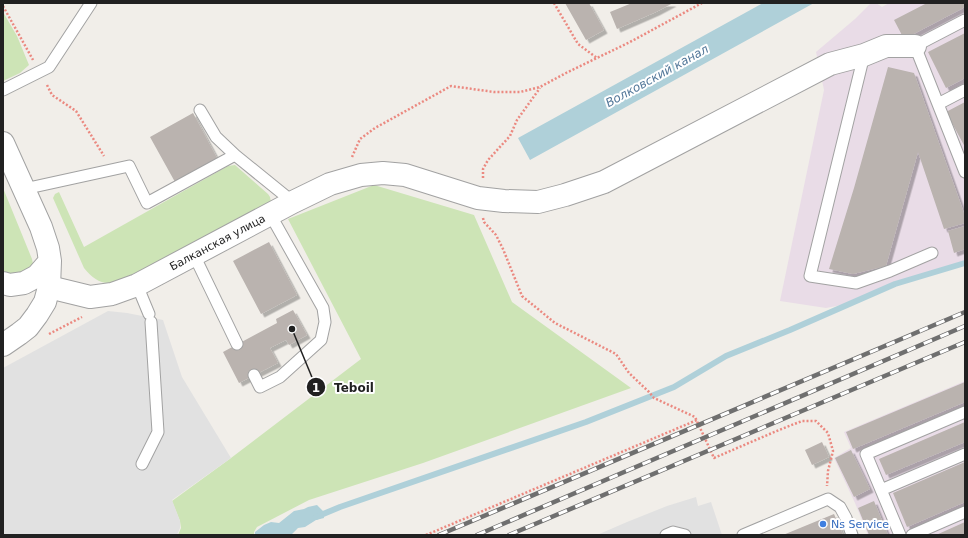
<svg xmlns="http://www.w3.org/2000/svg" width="968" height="538" viewBox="0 0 968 538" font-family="'DejaVu Sans',sans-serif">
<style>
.industrial{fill:#e9dce7}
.grass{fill:#cde4b6}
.parking{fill:#e1e1e1}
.water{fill:#afd0d9}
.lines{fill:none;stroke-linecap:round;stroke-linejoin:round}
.stream{stroke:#afd0d9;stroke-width:6}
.building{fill:#bab3af;filter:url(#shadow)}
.service-casing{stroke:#a2a2a2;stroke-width:13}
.minor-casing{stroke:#a2a2a2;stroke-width:24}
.tertiary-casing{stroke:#a2a2a2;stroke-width:24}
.path{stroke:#eb8980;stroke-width:2.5;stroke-dasharray:2 2;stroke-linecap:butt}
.service{stroke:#fff;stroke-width:11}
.minor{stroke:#fff;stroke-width:22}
.tertiary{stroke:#fff;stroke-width:22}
.rail-casing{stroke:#6f6f6f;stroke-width:4.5}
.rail{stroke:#fff;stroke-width:3;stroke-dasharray:9;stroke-linecap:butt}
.shop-dot{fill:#3f7fe0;stroke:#fff;stroke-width:1.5}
.labels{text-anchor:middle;stroke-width:4;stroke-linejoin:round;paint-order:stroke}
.street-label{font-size:11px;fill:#212121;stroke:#fff}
.shop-label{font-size:11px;fill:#366cbe;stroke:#fff;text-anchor:start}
.water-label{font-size:12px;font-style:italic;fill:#517698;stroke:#fff}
.leader{fill:none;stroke:#212121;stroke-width:1.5}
.callout-dot{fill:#212121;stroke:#fff;stroke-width:1.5}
.mark-label{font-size:12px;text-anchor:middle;font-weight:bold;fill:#fff}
.callout-label{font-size:12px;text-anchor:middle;font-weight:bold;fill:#212121;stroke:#fff;stroke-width:4;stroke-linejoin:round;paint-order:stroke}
</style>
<defs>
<filter id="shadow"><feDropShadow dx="3.5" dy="3.5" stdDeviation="0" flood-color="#0004"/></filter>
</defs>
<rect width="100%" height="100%" fill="#f1eee9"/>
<!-- industrial -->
<path class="industrial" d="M 871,3 L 876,3 L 882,7 L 889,3 L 965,3 L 965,265 L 959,267 L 912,281 L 895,284 L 881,289 L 867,297 L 852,303 L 826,308 L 780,301 L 824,90 L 816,52 L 855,19 Z
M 965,381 L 965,535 L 868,535 L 855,503 L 834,458 L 851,448 L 844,432 Z"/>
<!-- grass -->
<path class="grass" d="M 3,12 L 17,36 L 29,65 L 20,73 L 3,81 Z
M 235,165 L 268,194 L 270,197 L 271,202 L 120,281 C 103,286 95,281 84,268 L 53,198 L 55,194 L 59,192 L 84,247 L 228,166 Z
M 374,185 L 474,215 L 512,302 L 631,388 L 423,463 L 309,500 L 257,527 L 254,532 L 254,535 L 178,535 L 181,528 L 180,521 L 172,501 L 231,458 L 361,359 L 288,219 Z
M 3,188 L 32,259 L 33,264 L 29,273 L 6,275 L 3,268 Z"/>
<!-- parking -->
<path class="parking" d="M 108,311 L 127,313 L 163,320 L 182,377 L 231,458 L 172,500 L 180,521 L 180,528 L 177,535 L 3,535 L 3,368 Z
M 696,497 L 698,506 L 711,502 L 722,535 L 597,535 L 627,522 L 667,506 Z"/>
<!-- water -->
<path class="water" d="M 763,3 L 814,3 L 530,160 L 518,138 Z
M 317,505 L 323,511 L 324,518 L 316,520 L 305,527 L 298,528 L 291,535 L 255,535 L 255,532 L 264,525 L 271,522 L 279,523 L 294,511 L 304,509 L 308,507 Z"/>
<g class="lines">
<!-- stream -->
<path class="stream" d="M 316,517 L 340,507 L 586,422 L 674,387 L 726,356 L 790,330 L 895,284 L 965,263"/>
</g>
<!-- building -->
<path class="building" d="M 565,3 L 589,3 L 604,30 L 586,40 Z
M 632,3 L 673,3 L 656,12 L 617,29 L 610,12 Z
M 927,3 L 965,3 L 965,7 L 904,39 L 894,20 Z
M 965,33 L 965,78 L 946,88 L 928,52 Z
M 888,67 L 914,73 L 965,216 L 965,223 L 944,229 L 918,152 L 886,266 L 853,274 L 829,269 L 854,188 Z
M 965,102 L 965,147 L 946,112 Z
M 193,113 L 217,158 L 175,182 L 150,137 Z
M 965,226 L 965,249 L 954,253 L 948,231 Z
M 269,242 L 297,295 L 261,314 L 233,261 Z
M 293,310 L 307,335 L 289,345 L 286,340 L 270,348 L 278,363 L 239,383 L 223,352 L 277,323 L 276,319 Z
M 965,382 L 965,402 L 853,449 L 846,432 Z
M 965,422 L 965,442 L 886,475 L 879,459 Z
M 822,442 L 829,457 L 812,465 L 805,450 Z
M 851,450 L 870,489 L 854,497 L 835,458 Z
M 965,462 L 965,502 L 907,527 L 893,493 Z
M 874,501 L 888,535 L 869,535 L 858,508 Z
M 834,514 L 843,535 L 783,535 Z
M 965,522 L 965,535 L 936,535 Z"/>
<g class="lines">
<defs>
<path id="service" d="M 965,20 L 915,46 L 965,172
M 864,55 L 810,276 L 856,283 L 890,271 L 932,253
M 3,90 L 49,67 L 91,3
M 938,104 L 965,90
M 235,155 L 293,202
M 24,189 L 129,166 L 147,203 L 235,155 L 216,137 L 200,110
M 194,255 L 237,344
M 137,285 L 149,314
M 254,375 L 260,387 L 280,377 L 321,340 L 325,322 L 323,308 L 270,214
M 142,464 L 158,432 L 151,322
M 881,490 L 965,454
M 666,535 L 673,532 L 685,535
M 743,535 L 828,499 L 840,507 L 846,518 L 852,535
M 900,535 L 866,454 L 965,412
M 912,535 L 965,512"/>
<g id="minor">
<path id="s1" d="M 49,287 L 90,297 L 112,294 L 137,285 L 293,202 L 330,184 L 361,175 L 383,173 L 405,175 L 478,198 L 504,201 L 538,202 L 565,195 L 604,182 L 830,64 L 864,55 L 886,46 L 915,46"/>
</g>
<path id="tertiary" d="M 3,143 L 41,227 L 48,248 L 50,261 L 49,287 L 45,302 L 37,315 L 28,327 L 19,334 L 3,345
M 3,283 L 10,285 L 24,283 L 37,276 L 50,261"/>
</defs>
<!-- service casing -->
<use href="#service" class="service-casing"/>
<!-- minor casing -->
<use href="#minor" class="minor-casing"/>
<!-- tertiary casing -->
<use href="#tertiary" class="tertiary-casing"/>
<!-- path -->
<path class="path" d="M 554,3 L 578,44 L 597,58
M 3,6 L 33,60
M 47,85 L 52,95 L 76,111 L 104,156
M 352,157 L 360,139 L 375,128 L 451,86 L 494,92 L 520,92 L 540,87 L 566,73 L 630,42 L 702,3
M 483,178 L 483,169 L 488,160 L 510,136 L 517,120 L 540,88
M 483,218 L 484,222 L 496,235 L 503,249 L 522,296 L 555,323 L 616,354 L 629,373 L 649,392 L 654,398 L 695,417 L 714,458 L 779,430 L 802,421 L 816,421 L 828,433 L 833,451 L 828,471 L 827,486
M 49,334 L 82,317
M 426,535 L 697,420"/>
<!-- service -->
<use href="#service" class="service"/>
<!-- minor -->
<use href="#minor" class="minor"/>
<!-- tertiary -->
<use href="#tertiary" class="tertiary"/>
<defs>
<path id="rail" d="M 439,535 L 965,312
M 477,535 L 965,326
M 509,535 L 965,342"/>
</defs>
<!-- rail casing -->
<use href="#rail" class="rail-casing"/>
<!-- rail -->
<use href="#rail" class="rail"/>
</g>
<!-- markers -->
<circle class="shop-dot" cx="823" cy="524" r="4"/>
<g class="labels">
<!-- street labels -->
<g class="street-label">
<text dy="4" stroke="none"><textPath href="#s1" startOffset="182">Балканская улица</textPath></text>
</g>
<!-- shop labels -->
<g class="shop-label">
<text x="831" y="528">Ns Service</text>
</g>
<!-- water labels -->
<g class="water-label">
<text transform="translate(657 76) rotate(-29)" y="4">Волковский канал</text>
</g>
</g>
<!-- callouts -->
<path class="leader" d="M292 329L316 387"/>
<g class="callout-dot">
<circle cx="292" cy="329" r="4"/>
<circle cx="316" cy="387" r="10"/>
</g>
<g class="mark-label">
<text x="316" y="392">1</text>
</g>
<g class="callout-label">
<text x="354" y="392">Teboil</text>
</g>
<!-- border -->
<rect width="968" height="538" fill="none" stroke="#212121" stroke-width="8"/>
</svg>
